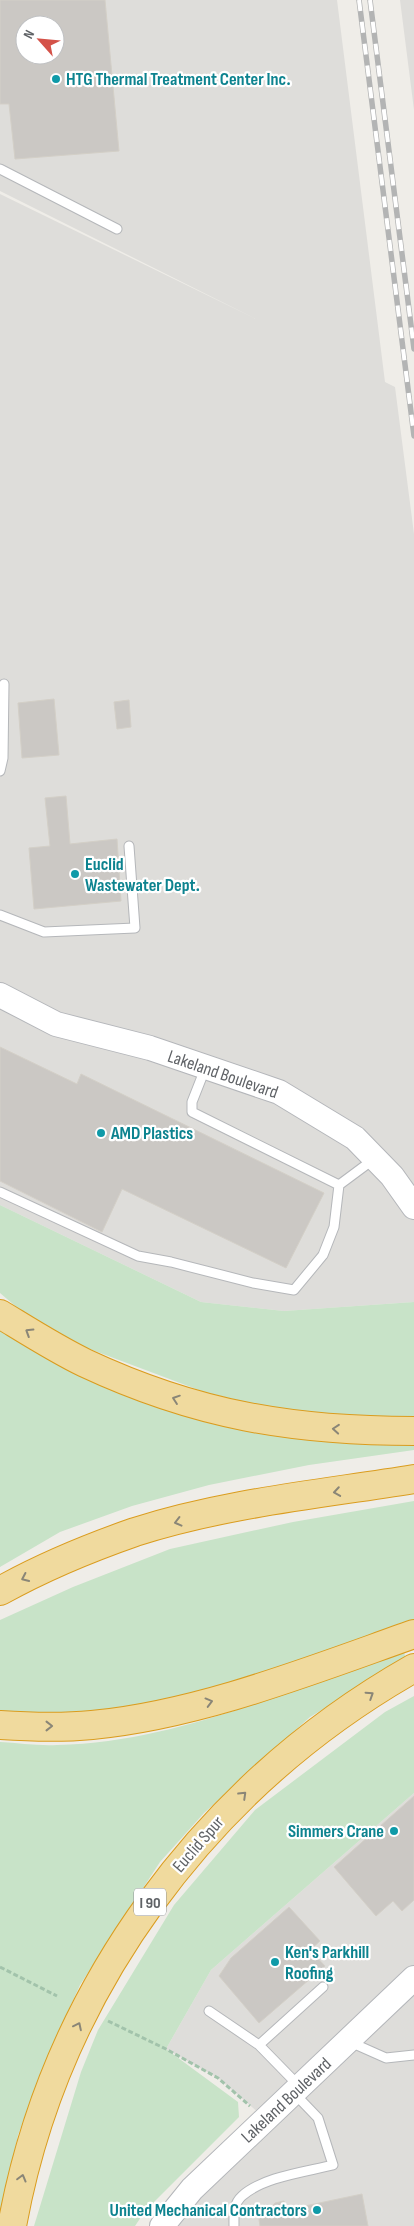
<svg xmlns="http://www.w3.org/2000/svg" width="414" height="2226" viewBox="0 0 414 2226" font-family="'Sofia Sans Condensed',sans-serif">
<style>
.industrial{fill:#deddda;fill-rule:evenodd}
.green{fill:#c8e3c8}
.building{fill:#cbc8c4;stroke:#d3cfc7;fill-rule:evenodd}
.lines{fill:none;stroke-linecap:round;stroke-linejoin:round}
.lane-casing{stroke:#b5b7ba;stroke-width:11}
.secondary-casing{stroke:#b4b6ba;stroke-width:26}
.highway-casing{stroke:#da9c1e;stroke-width:30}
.path{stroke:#a2c3ab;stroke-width:3;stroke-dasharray:5 2.5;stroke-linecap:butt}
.lane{stroke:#fff;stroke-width:9}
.secondary{stroke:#fff;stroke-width:24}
.highway{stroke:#f0da9e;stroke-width:28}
.rail-casing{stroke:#b3b4b4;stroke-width:5.5}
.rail{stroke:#fff;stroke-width:4;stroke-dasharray:11;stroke-linecap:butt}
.oneway{stroke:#8a8677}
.culture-dot{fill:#0f9aa8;stroke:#fff;stroke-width:2}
.labels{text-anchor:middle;stroke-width:4.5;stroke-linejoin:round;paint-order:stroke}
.shield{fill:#fff;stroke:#8f9194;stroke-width:1}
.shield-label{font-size:16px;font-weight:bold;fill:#5f6266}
.culture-label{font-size:18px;font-weight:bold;fill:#0d838f;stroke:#fff;text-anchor:start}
.street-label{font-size:18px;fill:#5f6266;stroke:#fff}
</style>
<rect width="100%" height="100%" fill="#efede8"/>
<!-- industrial -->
<path class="industrial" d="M 0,0 L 337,0 L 385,382 L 395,387 L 414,534 L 414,1302 L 284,1311 L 201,1302 L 0,1205 L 0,194 L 260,321 L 0,191 ZM 25,25 L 55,25 L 55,55 L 25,55 Z
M 400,0 L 414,0 L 414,110 Z
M 414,1793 L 414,2226 L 162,2226 L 266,2119 L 218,2078 L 166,2049 L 211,1970 Z"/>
<!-- green -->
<path class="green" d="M 0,1205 L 201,1302 L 284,1311 L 414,1302 L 414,1416 L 360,1419 L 258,1405 L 204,1392 L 87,1348 L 27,1316 L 0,1293 Z
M 0,1325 L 179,1410 L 226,1427 L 284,1435 L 414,1444 L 414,1450 L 309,1465 L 209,1485 L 132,1506 L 60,1532 L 0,1567 Z
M 414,1501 L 414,1621 L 258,1674 L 161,1702 L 75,1717 L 0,1711 L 0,1620 L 73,1587 L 170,1549 L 293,1522 Z
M 404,1652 L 406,1660 L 310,1717 L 204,1813 L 160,1862 L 80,1985 L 54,2042 L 18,2135 L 0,2221 L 0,1742 C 19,1743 38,1746 57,1745 C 179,1742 290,1688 404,1652 Z
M 414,1696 L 414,1793 L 211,1970 L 166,2049 L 238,2102 L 239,2117 L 145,2211 L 135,2226 L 34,2226 L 81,2072 L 98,2030 L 174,1905 L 255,1810 L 385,1712 Z"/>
<!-- building -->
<path class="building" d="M 0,0 L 105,0 L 119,151 L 15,159 L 9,104 L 0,104 ZM 25,25 L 55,25 L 55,55 L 25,55 Z
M 54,699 L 59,755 L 22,758 L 18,703 Z
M 129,700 L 131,727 L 117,729 L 114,702 Z
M 66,796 L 70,844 L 117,839 L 121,901 L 34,909 L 29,848 L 50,846 L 45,798 Z
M 0,1047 L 77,1084 L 81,1074 L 324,1193 L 286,1268 L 122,1189 L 102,1232 L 0,1181 Z
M 414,1796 L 414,1900 L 402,1911 L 393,1901 L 376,1916 L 334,1867 Z
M 289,1907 L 320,1941 L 310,1950 L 325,1966 L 259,2023 L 219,1976 L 231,1958 Z
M 362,2194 L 368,2226 L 260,2226 L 258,2213 L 268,2211 L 275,2203 L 284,2201 L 286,2210 Z"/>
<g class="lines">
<defs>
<path id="lane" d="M 0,169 L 117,229
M 0,771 L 3,758 L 4,684
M 0,915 L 44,932 L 135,928 L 129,846
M 205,1069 L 192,1102 L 192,1112 L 339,1185 L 374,1159
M 0,1192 L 138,1256 L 171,1262 L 253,1283 L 294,1290 L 323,1255 L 334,1227 L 339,1185
M 209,2011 L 259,2045
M 350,2042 L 386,2058 L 414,2055
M 300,2087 L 259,2045 L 323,1987
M 234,2225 C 234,2215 233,2204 242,2196 C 263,2177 305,2172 333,2165 L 318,2118 L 294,2093"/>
<path id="secondary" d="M 0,995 L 56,1024 L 150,1048 L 279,1092 L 355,1138 L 392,1176 L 414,1207
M 162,2226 L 192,2189 L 414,1978"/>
<path id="highway" d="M 0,1314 C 28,1331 56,1349 85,1363 C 196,1415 293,1431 414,1431
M 0,1591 C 43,1567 89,1548 135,1532 C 225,1503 322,1494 414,1479
M 0,1725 C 30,1727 61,1728 92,1725 C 199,1715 312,1670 414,1634
M 12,2226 C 55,1989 206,1786 414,1668"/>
</defs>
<!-- lane casing -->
<use href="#lane" class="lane-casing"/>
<!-- secondary casing -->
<use href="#secondary" class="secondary-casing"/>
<!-- highway casing -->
<use href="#highway" class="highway-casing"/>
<!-- path -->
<path class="path" d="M 0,1967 L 57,1996
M 108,2021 L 166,2049 L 218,2078 L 250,2106"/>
<!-- lane -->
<use href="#lane" class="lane"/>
<!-- secondary -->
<use href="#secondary" class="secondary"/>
<!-- highway -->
<use href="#highway" class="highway"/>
<defs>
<path id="rail" d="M 359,0 L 414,436
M 370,0 L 414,349"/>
</defs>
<!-- rail casing -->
<use href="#rail" class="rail-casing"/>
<!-- rail -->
<use href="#rail" class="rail"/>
</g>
<!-- one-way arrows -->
<defs><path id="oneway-chevron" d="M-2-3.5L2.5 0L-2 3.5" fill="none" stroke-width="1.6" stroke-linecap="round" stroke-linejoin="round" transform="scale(1.25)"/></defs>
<g class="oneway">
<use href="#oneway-chevron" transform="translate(29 1332) rotate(-148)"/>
<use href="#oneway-chevron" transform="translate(176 1399) rotate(-161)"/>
<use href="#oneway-chevron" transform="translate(336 1429) rotate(-175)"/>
<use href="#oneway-chevron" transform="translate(337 1492) rotate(171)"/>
<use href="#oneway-chevron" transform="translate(178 1522) rotate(166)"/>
<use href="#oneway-chevron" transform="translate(25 1578) rotate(155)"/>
<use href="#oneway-chevron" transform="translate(370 1695) rotate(-33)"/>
<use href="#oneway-chevron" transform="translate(209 1702) rotate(-15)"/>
<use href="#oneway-chevron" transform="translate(49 1726)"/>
<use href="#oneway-chevron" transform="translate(243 1795) rotate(-44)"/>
<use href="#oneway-chevron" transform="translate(78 2026) rotate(-64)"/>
<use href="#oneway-chevron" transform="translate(22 2178) rotate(-75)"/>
</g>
<!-- markers -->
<g class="culture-dot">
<circle cx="56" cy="79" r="5"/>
<circle cx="75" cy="874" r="5"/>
<circle cx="101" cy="1133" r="5"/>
<circle cx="394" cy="1831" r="5"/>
<circle cx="275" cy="1962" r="5"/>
<circle cx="317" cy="2210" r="5"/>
</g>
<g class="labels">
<!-- shield labels -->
<rect class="shield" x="134" y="1888.5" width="32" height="27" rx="4"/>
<g class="shield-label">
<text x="150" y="1908">I 90</text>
</g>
<!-- culture labels -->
<g class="culture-label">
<text x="66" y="85">HTG Thermal Treatment Center Inc.</text>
<text x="85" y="870">Euclid<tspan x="85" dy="21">Wastewater Dept.</tspan></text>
<text x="111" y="1139">AMD Plastics</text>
<text x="384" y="1837" text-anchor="end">Simmers Crane</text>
<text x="285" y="1958">Ken's Parkhill<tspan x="285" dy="21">Roofing</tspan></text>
<text x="307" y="2216" text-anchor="end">United Mechanical Contractors</text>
</g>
<!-- street labels -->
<g class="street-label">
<text transform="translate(223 1074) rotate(19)" y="6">Lakeland Boulevard</text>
<text transform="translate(198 1844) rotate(-49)" y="6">Euclid Spur</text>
<text transform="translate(286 2100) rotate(-43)" y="6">Lakeland Boulevard</text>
</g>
</g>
<!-- north arrow -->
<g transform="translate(40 40) rotate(297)"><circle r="24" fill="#ffffff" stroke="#bfc0c2"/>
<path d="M0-4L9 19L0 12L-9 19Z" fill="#d45249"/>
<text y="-8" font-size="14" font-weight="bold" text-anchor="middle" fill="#5f6266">N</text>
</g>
</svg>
